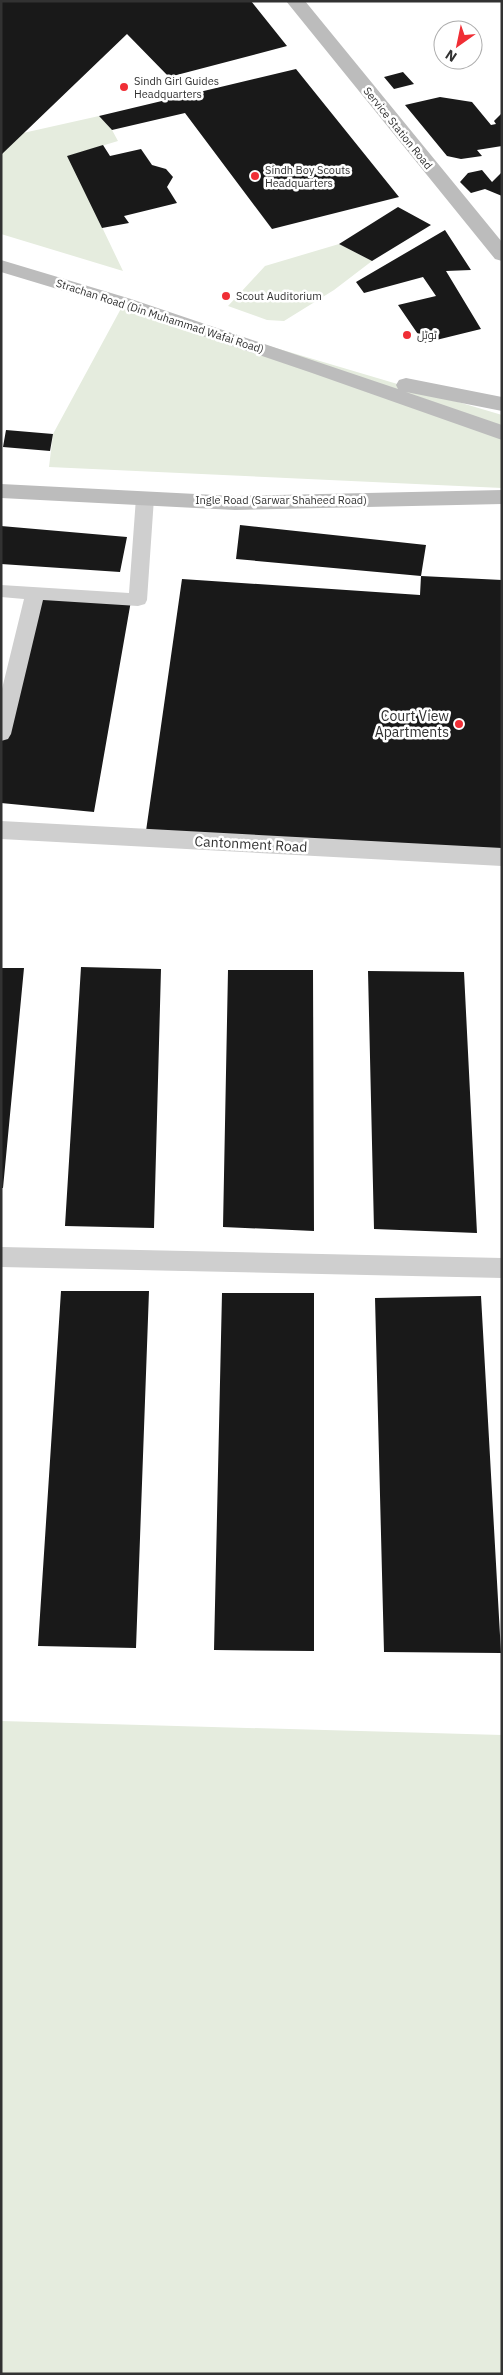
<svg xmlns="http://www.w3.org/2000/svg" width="503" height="2375" viewBox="0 0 503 2375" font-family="'IBM Plex Sans',Cairo,sans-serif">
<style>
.green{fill:#e5ecde}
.building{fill:#191919}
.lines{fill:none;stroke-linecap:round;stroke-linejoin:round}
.lane{fill:#cfcfcf;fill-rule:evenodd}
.street{fill:#cfcfcf;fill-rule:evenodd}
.secondary{fill:#bcbcbc;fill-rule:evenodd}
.poi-dot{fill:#f02e35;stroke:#fff;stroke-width:2}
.labels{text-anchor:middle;stroke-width:5;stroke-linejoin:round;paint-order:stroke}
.far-poi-label{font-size:11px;fill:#323232;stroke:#fff;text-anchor:start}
.far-street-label{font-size:11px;fill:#323232;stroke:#fff}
.poi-label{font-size:14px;fill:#323232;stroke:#fff;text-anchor:end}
.street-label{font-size:14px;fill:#323232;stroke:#fff}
</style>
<rect width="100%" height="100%" fill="#fff"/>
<!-- green -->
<path class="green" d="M 99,116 L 112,130 L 118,141 L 68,156 L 123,271 L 1,234 L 1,155 L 23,133 Z
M 339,244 L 372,261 L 334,290 L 284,321 L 267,320 L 228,306 L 265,266 Z
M 124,303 L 502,415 L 502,488 L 49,467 L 53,434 Z
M 1,1721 L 502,1735 L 502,2374 L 1,2374 Z"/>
<!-- building -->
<path class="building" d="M 1,1 L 251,1 L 287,46 L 169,77 L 127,34 L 1,155 Z
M 296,69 L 399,197 L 272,229 L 185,113 L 112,130 L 99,116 Z
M 403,72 L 414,84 L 394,89 L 384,77 Z
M 440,97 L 472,102 L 491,125 L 496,124 L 494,121 L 502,113 L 502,146 L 477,150 L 482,156 L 461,159 L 447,156 L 405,105 Z
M 103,145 L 110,156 L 141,149 L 152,165 L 166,169 L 173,177 L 167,187 L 177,203 L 124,216 L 129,223 L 102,228 L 67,156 Z
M 482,170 L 492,182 L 502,172 L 502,196 L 485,189 L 471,193 L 460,182 L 468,173 Z
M 398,207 L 431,225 L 372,261 L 339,244 Z
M 445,230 L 471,270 L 446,271 L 481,329 L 424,343 L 398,305 L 436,296 L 423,277 L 364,293 L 356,282 Z
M 6,430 L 53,434 L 50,451 L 3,447 Z
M 240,525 L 426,545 L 421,576 L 502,580 L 502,857 L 145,838 L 182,579 L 420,595 L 421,576 L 236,559 Z
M 1,526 L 127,537 L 120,572 L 1,564 Z
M 33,588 L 132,595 L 94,812 L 1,803 L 1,723 Z
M 81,967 L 161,969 L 154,1228 L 65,1226 Z
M 1,968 L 24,968 L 3,1188 L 1,1188 Z
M 228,970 L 313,970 L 314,1231 L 223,1227 Z
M 368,971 L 464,972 L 477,1233 L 374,1229 Z
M 61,1291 L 149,1291 L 136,1648 L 38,1646 Z
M 222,1293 L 314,1293 L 314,1651 L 214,1650 Z
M 481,1296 L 501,1653 L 384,1652 L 375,1298 Z"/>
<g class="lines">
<!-- lane -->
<path class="lane" d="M 145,492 L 151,494 L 154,498 L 147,600 L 145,604 L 138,606 L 43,600 L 11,734 L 8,739 L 1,741 L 1,693 L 24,599 L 1,597 L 1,585 L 129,593 L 136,498 L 139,494 Z
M 1,1247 L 502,1258 L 502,1278 L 1,1267 Z"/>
<!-- street -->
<path class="street" d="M 1,821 L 502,848 L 502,866 L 1,839 Z"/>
<!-- secondary -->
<path class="secondary" d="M 286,1 L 305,1 L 502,242 L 502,261 L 495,259 Z
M 1,260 L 131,299 L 398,389 L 396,385 L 399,380 L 406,378 L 502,397 L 502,411 L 406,392 L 502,425 L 502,440 L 312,373 L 117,307 L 1,272 Z
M 1,484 L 235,496 L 502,490 L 502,504 L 235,510 L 1,498 Z"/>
</g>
<!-- markers -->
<g class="poi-dot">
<circle cx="124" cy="87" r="5"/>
<circle cx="255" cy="176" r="5"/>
<circle cx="226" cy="296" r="5"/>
<circle cx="407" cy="335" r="5"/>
<circle cx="459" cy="724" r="5"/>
</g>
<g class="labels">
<!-- far-poi labels -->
<g class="far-poi-label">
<text x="134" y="85">Sindh Girl Guides<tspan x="134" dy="13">Headquarters</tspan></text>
<text x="265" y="174">Sindh Boy Scouts<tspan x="265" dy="13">Headquarters</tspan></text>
<text x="236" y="300">Scout Auditorium</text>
<text x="417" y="339">ٹوٹل</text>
</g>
<!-- far-street labels -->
<g class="far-street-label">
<text transform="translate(398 128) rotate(51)" y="4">Service Station Road</text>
<text transform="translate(160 316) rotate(18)" y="4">Strachan Road (Din Muhammad Wafai Road)</text>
<text x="281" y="504">Ingle Road (Sarwar Shaheed Road)</text>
</g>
<!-- poi labels -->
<g class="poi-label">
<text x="449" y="721">Court View<tspan x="449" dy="16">Apartments</tspan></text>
</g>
<!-- street labels -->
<g class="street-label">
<text transform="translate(251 844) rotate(3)" y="5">Cantonment Road</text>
</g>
</g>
<!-- border -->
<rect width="503" height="2375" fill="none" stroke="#323232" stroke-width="5"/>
<!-- north arrow -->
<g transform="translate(458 45) rotate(213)"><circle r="24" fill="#ffffff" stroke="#adadad"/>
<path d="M0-4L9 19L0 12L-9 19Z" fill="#f02e35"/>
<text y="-8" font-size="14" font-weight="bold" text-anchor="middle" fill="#323232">N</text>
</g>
</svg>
